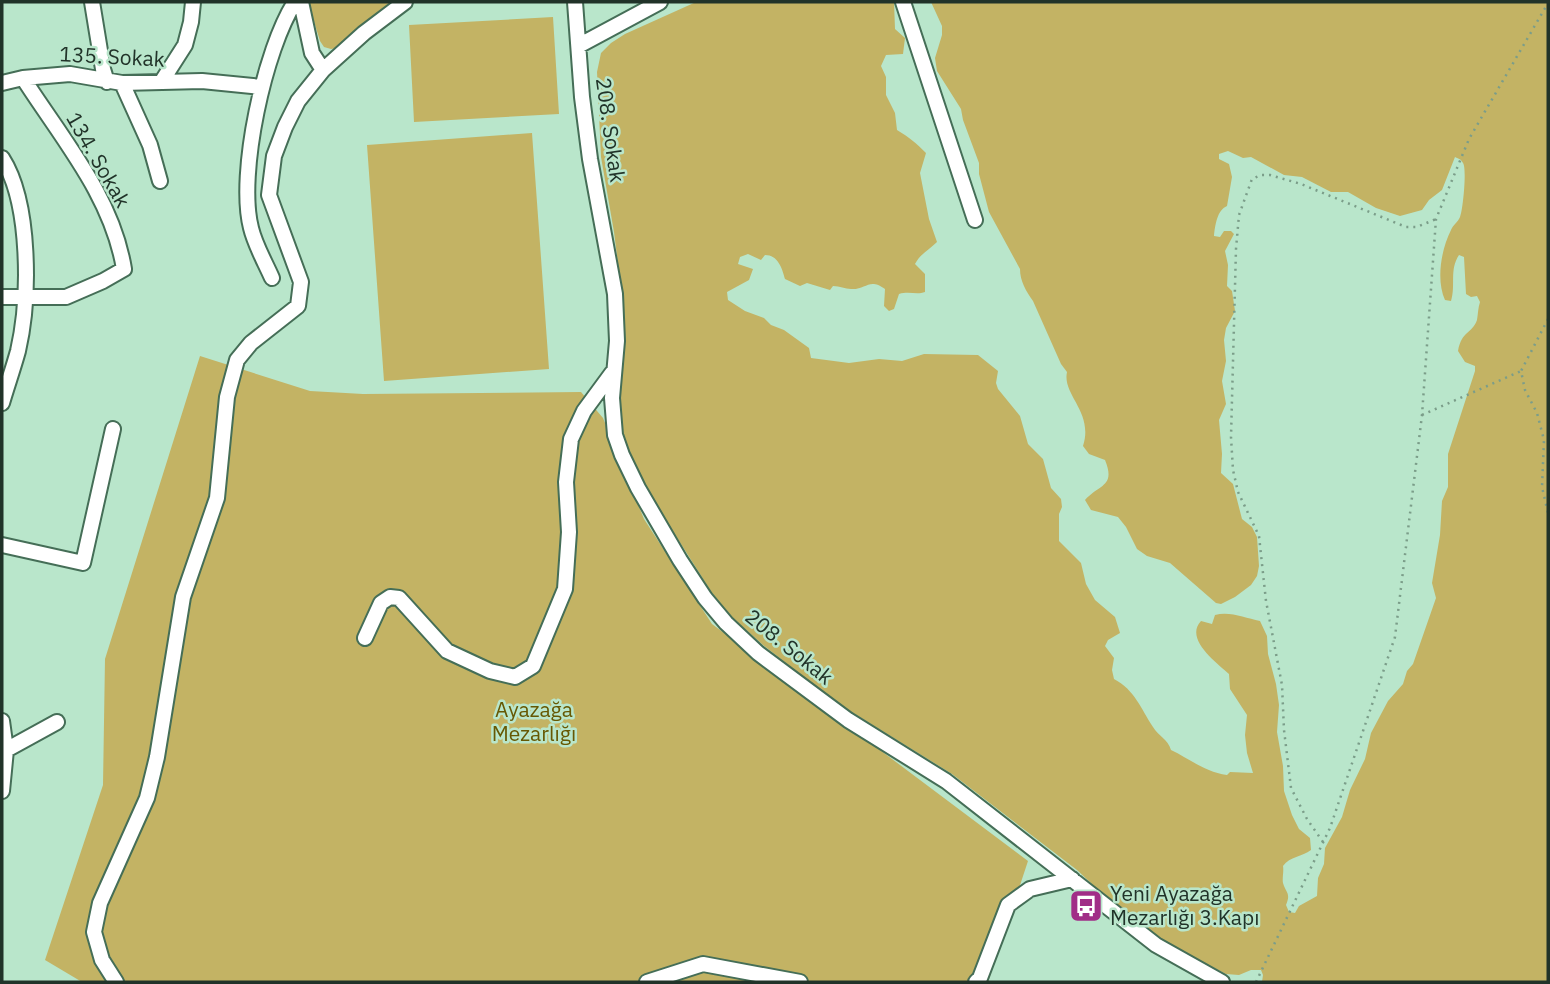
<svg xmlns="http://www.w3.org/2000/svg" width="1550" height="984" viewBox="0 0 1550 984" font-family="'IBM Plex Sans',sans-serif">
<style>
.green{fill:#c3b364}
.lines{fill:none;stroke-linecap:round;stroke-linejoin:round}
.minor-casing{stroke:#456e57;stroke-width:18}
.path{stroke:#7b9d89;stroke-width:2.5;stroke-dasharray:2 5;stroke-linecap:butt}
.minor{stroke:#fff;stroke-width:14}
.labels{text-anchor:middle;stroke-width:5;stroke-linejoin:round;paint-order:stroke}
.street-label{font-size:21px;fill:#213329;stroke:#b9e6cb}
.park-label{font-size:21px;fill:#665803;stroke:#b9e6cb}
.poi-label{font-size:21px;fill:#213329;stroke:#b9e6cb;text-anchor:start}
</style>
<rect width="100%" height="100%" fill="#b9e6cb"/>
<!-- green -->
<path class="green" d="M 308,2 L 391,2 L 337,48 L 331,49 L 324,47 L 320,41 Z
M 696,2 L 894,2 L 895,29 L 905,38 L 903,54 L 886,55 L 881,66 L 886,77 L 886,95 L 895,113 L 897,130 C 909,137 917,144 926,153 L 920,173 L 929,219 L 937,242 C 929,250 921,253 915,264 L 925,274 L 925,292 C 917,295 909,291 899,294 L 894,309 L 889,311 L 884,306 L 885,289 C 869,277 866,290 851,289 C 845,289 840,286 833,286 L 830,290 L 807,283 L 800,286 L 785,279 C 782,268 778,255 765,255 L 761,260 L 748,254 L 740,257 L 738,264 L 753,269 L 749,280 L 727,292 L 728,300 L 745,311 L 764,318 L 771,325 L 784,330 L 809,348 L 811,358 L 849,363 L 879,359 L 902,361 L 924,354 L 978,355 L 998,371 L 996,383 L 998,389 L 1020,416 L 1028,444 L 1043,459 L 1051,488 L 1061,499 L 1062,507 L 1059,514 L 1059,541 L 1081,563 L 1086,584 L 1095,600 L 1115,617 L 1120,633 L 1108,640 L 1105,646 L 1114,658 L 1112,670 L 1114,679 C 1135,690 1141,709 1153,727 C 1158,736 1168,739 1171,750 C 1190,759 1205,772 1227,775 L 1230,772 L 1253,773 L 1247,753 L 1245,735 L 1247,715 L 1230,689 L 1229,674 C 1217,663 1184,639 1201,621 L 1212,624 L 1215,615 C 1230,611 1245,618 1260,621 L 1267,636 L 1268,654 L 1276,684 L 1279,705 L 1277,732 L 1283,766 L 1284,791 L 1292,815 L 1299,829 L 1310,838 L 1311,850 C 1302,857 1290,856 1283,866 C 1284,871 1282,879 1283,883 C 1286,893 1291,893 1286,905 L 1289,912 L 1295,913 L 1299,906 L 1317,896 L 1318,878 L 1324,864 L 1325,848 L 1342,817 L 1350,790 L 1365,759 L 1371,733 L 1388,701 L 1403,684 L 1407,671 L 1413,664 L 1436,598 L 1432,583 L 1440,535 L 1442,501 L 1448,487 L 1448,454 L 1475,371 L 1475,366 L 1465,362 L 1458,351 C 1462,330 1472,334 1477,320 C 1478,314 1478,308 1480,302 L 1477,296 L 1471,297 L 1466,294 L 1464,257 L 1459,255 C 1449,270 1456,285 1451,301 L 1445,300 C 1436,280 1441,250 1451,230 C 1453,225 1458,222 1460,217 C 1463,210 1467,168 1463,163 C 1461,159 1459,159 1455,157 L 1442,190 L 1429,200 L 1422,210 L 1400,216 L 1376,208 L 1348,192 L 1331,192 L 1302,177 L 1284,175 L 1251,157 L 1243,158 L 1228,151 L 1219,154 L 1219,159 L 1229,164 L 1232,177 L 1227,206 C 1217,210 1215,226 1214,236 L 1220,237 L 1224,231 L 1231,231 L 1234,234 L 1225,251 L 1228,265 L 1227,286 L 1232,291 L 1235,311 L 1226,328 L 1224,340 L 1226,361 L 1222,381 L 1226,404 L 1219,420 L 1222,454 L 1221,473 L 1233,484 L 1242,519 L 1252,527 L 1257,537 L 1259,566 L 1257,576 L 1251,585 L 1235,597 L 1221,604 L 1216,603 L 1170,563 L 1147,556 L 1137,549 L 1126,527 L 1118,517 L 1091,510 L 1085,500 C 1099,484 1116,487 1105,460 L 1089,454 L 1083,446 C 1094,412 1062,395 1067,372 L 1061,364 L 1033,301 C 1026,291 1020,281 1020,269 L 989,212 L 979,174 L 979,163 L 963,120 L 961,109 L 937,71 L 935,58 L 942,35 L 942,26 L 931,2 L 1548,2 L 1548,982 L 1262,982 L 1263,975 L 1261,970 L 1251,970 L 1239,975 L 1226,974 L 1159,939 L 1124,914 L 1077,870 L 952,774 L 837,703 L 763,645 L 732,617 L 712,593 L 643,484 L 623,435 L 620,416 L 618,398 L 625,320 L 614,232 L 601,157 L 597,72 L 601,53 L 611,43 L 625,34 Z
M 553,17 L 559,114 L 414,122 L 409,25 Z
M 532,133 L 549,369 L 384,381 L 367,145 Z
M 200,356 L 310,391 L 363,394 L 581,392 L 603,418 L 644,519 L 712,624 L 1028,861 L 988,982 L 82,982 L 45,960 L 103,785 L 105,659 Z"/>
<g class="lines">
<defs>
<path id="minor" d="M 92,2 L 103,69 L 107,82
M 301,2 L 312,53 L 323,70 L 364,33 L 405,2
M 575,2 L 582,97 L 590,159 L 615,294 L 617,341 L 612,398 L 615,435 L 622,455 L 638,488 L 680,560 L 705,598 L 726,623 L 758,653 L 848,720 L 946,781 L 1156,945 L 1222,982
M 903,2 L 975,220
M 580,45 L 660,2
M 162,81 L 185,45 L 191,22 L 193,2
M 2,83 L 23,78 L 70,74 L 122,83 L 202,81 L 262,87
M 122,83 L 150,145 L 160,181
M 2,158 C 31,203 30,299 18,351 C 13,369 7,386 2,403
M 272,278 C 265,262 255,245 251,228 C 237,174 265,48 295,2
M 2,297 L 66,297 L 103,281 L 124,269 C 112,196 62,139 23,78
M 2,545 L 83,563 L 113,429
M 365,638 L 381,603 L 390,597 L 399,598 L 447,651 L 490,671 L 515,677 L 533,666 L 565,589 L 569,532 L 566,482 L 571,439 L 584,411 L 612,373
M 2,721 L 6,750 L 2,791
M 6,750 L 57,722
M 116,982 L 102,960 L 94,932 L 100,903 L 147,798 L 157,757 L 183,597 L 217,498 L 227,397 L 237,360 L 251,343 L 298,306 L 301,282 L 269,195 L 274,156 L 285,127 L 298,101 L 323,70
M 647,982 L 703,964 L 800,982
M 976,982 L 980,978 L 1008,905 L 1030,889 L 1072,879"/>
</defs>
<!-- minor casing -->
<use href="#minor" class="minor-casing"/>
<!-- path -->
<path class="path" d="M 1548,319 L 1521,371 L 1525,390 L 1537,413 L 1544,440 L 1542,487 L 1548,513
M 1422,415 L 1521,371
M 1323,842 L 1307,819 L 1291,788 L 1284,730 L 1282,685 L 1266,601 L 1259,536 L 1238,492 L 1233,470 L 1231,437 L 1236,249 L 1239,215 L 1252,179 L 1261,175 L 1270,175 L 1301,184 L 1406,227 L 1417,227 L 1436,219
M 1256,982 L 1330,828 L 1395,637 L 1422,415 L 1436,219 L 1469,139 L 1548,3"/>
<!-- minor -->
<use href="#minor" class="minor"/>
</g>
<!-- icons -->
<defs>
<symbol id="bus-square" viewBox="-11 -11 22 22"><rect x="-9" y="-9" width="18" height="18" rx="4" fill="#a12d87" stroke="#b9e6cb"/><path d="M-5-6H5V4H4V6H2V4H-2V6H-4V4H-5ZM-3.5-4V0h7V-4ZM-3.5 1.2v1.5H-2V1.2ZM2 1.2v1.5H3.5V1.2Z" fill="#fff"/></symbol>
</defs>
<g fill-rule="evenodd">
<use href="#bus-square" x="1067" y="887" width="38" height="38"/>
</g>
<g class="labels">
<!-- street labels -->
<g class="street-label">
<text transform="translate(112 57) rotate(3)" y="7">135. Sokak</text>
<text transform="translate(610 130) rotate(82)" y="7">208. Sokak</text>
<text transform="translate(98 160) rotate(60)" y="7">134. Sokak</text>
<text transform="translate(789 647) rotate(39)" y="7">208. Sokak</text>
</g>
<!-- park labels -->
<g class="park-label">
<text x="534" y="717">Ayazağa<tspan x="534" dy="24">Mezarlığı</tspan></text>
</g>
<!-- poi labels -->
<g class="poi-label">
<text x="1110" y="901">Yeni Ayazağa<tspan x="1110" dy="24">Mezarlığı 3.Kapı</tspan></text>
</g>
</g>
<!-- border -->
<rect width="1550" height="984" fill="none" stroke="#213329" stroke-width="7"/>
</svg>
